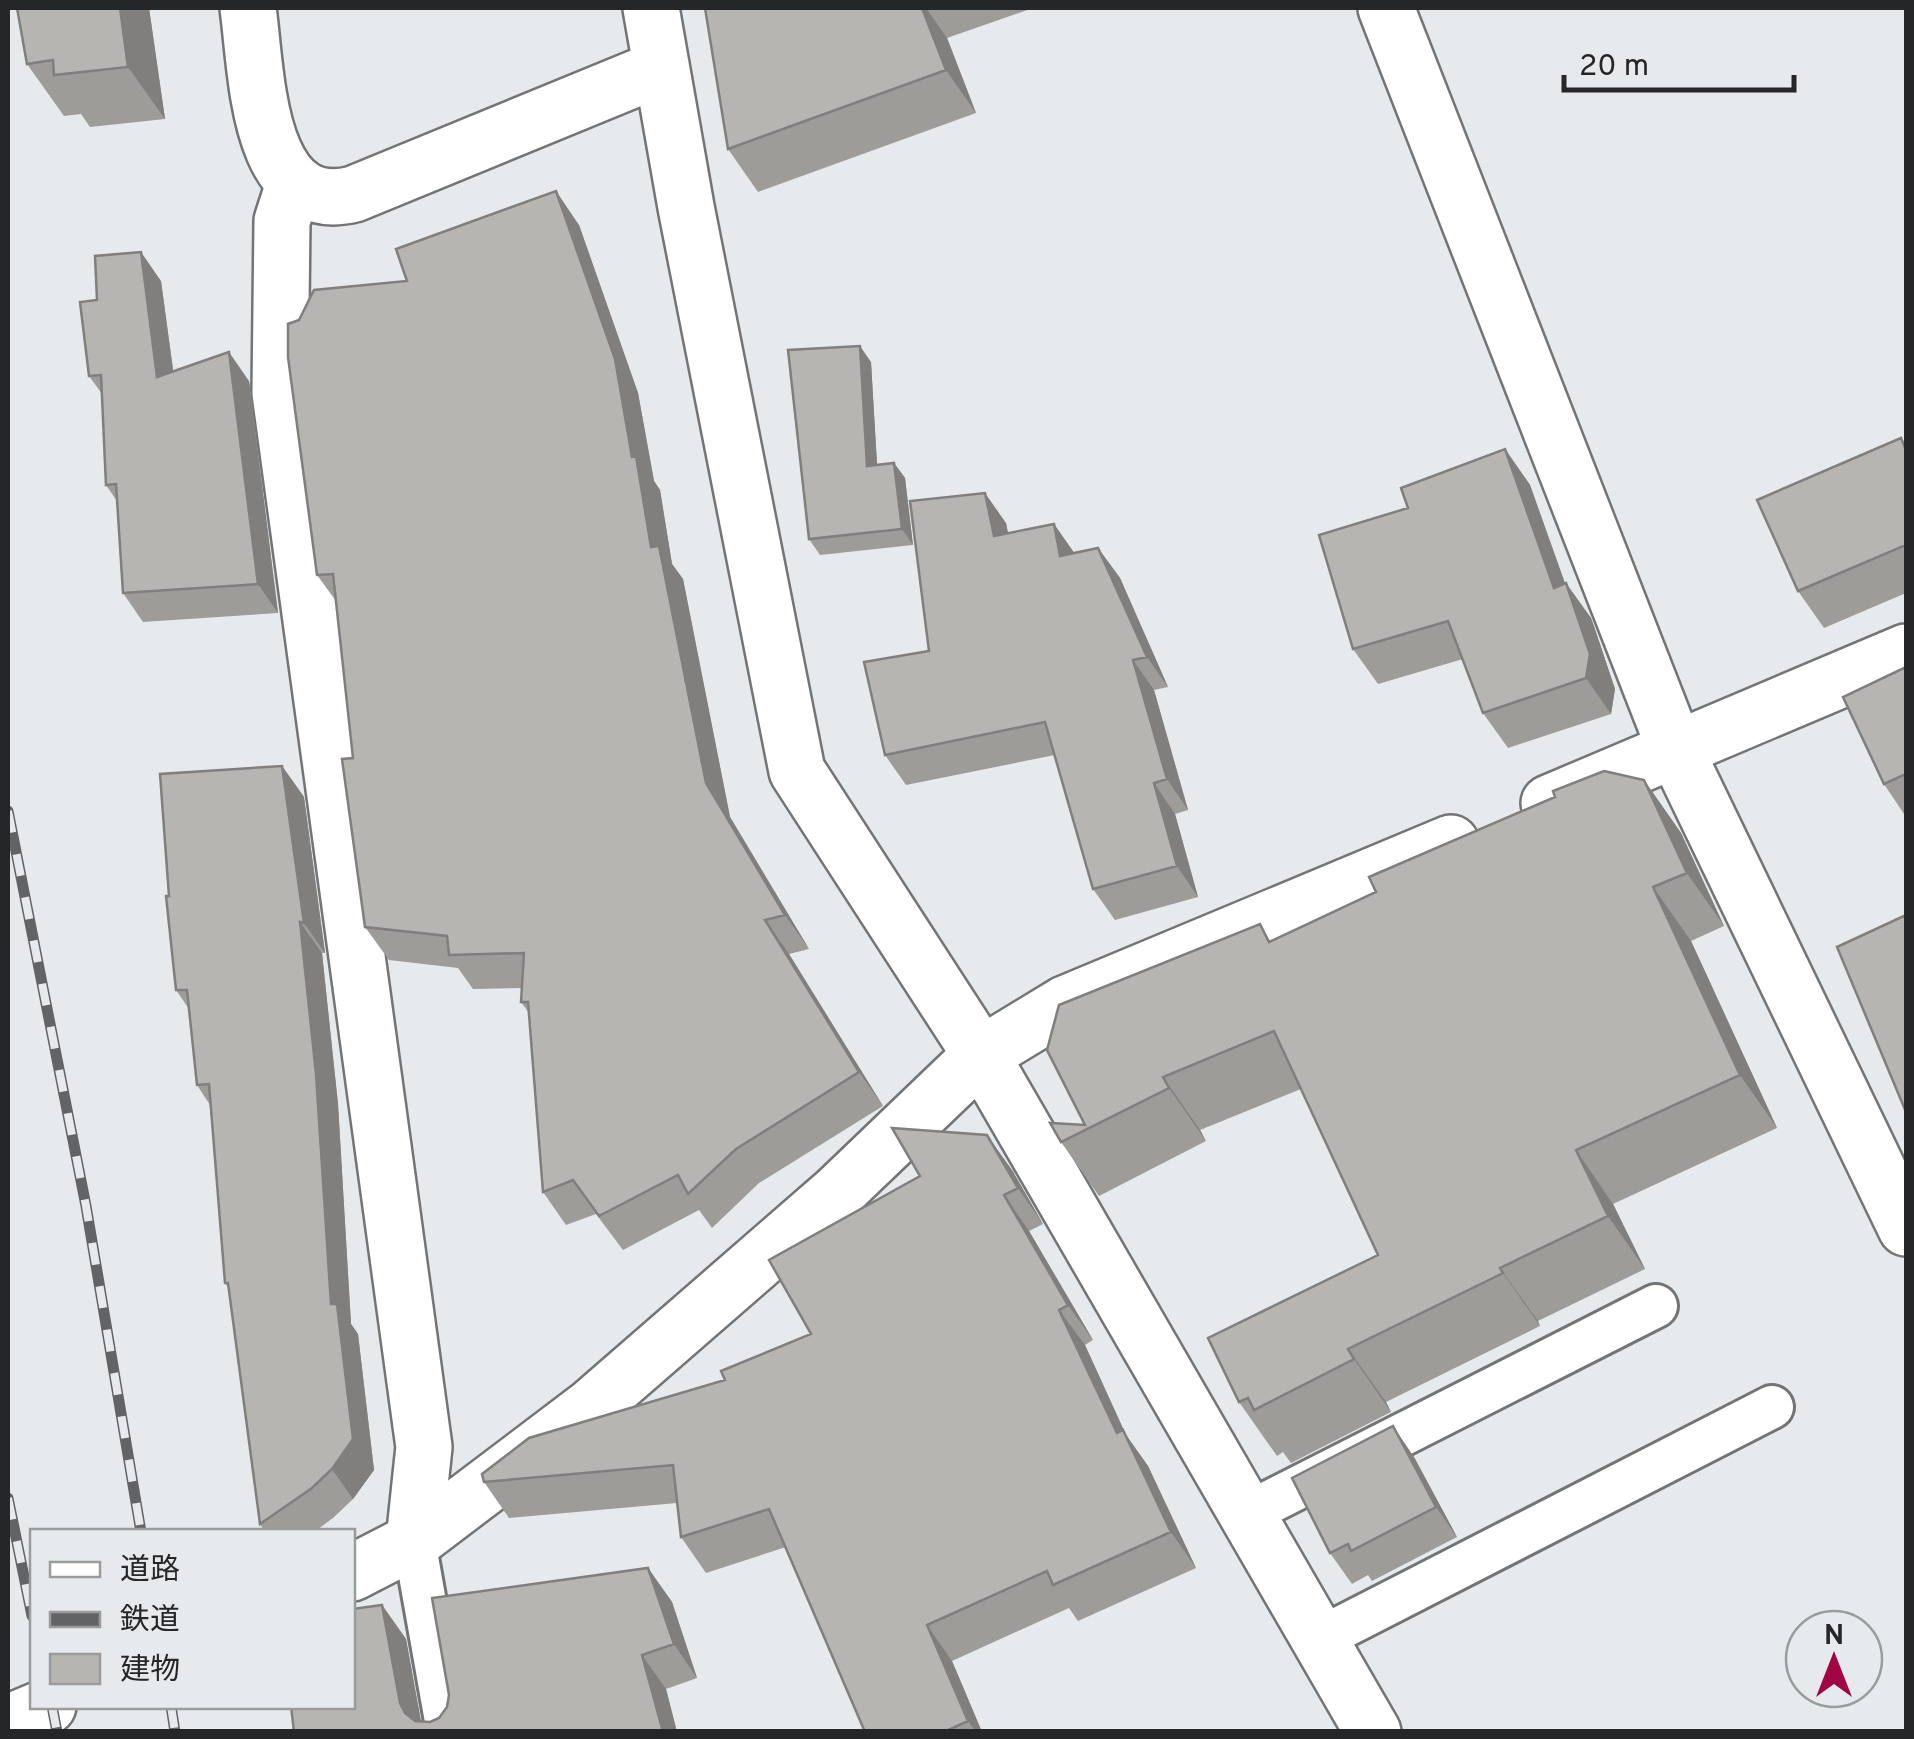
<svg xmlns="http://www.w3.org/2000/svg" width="1914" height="1739" viewBox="0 0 1914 1739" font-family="Overpass,'Noto Sans JP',sans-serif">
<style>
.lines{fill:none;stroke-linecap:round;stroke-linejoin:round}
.service-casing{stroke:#727476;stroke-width:48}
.minor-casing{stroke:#727476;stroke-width:60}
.tertiary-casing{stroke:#727476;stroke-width:60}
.service{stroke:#fff;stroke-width:42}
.minor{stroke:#fff;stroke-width:55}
.tertiary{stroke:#fff;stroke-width:55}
.rail-casing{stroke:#626365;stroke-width:11}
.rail{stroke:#e7eaec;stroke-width:8;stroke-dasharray:22;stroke-linecap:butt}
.wall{fill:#9d9c99}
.shaded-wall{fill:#807f7d}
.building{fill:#b7b5b2;stroke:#807f7d;stroke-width:2.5}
</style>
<rect width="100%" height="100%" fill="#e7eaec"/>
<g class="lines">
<defs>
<path id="service" d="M 1248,1513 L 1656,1306
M 414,1541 L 448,1732
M 1319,1639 L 1772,1407"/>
<path id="minor" d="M 1386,8 L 1676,751 L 1906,1228
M 294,184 L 282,221 L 280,393 L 424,1447 L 414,1541
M 352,1573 L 414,1541 L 591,1407 L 837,1193 L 981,1055 L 1373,1732
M 8,1723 L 48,1706"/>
<path id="tertiary" d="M 248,8 C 257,72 256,219 354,194 L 661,68
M 651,8 L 686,207 L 797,771 L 981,1055 L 1065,1004 L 1451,843
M 1549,803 L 1906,652"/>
</defs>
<!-- service casing -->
<use href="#service" class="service-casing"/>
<!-- minor casing -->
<use href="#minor" class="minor-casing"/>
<!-- tertiary casing -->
<use href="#tertiary" class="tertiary-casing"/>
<!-- service -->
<use href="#service" class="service"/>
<!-- minor -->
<use href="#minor" class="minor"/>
<!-- tertiary -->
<use href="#tertiary" class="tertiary"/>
<defs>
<path id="rail" d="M 8,811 L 86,1206 L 141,1532
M 8,1498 L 32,1616
M 52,1706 L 57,1732
M 171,1706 L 175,1732"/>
</defs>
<!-- rail casing -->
<use href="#rail" class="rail-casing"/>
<!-- rail -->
<use href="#rail" class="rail"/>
</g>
<!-- wall -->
<path class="wall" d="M 17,8 L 149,8 L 165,119 L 90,127 L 81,114 L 64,116 L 27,64 Z
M 705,8 L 1033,8 L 947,38 L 976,113 L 758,192 L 728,149 Z
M 579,225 L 638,393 L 654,481 L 660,490 L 672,564 L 683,579 L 730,817 L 809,949 L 789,954 L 883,1106 L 759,1183 L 712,1228 L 699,1210 L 623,1250 L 596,1214 L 566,1225 L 543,1192 L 529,1013 L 521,1002 L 522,988 L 473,989 L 458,968 L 389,960 L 365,927 L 353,758 L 336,601 L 317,575 Z
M 161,281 L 173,371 L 249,381 L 278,613 L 143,622 L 123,593 L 117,501 L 106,485 L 102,394 L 89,376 L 97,300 Z
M 871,362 L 877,464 L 894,463 L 905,478 L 913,545 L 820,555 L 809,539 Z
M 1906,445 L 1906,593 L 1824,628 L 1798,591 Z
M 1505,449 L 1530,485 L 1565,583 L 1591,618 L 1615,689 L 1611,714 L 1508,748 L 1483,713 L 1463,659 L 1378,684 L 1353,649 Z
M 1006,523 L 1008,533 L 1054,524 L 1074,553 L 1098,548 L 1120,578 L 1168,687 L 1154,690 L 1188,810 L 1175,814 L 1198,897 L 1115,920 L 1093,889 L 1055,755 L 906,785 L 885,755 L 929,651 Z
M 1906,667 L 1906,817 L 1884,784 Z
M 282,766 L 304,797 L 325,953 L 322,953 L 338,1104 L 351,1324 L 358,1334 L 374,1470 L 353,1499 L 333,1518 L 314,1532 L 265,1532 L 260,1524 L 229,1289 L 225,1283 L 210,1105 L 197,1085 L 189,1009 L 176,990 L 169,896 Z
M 1644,780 L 1681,833 L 1724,926 L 1691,941 L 1777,1128 L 1613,1204 L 1645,1269 L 1538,1321 L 1540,1326 L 1386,1402 L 1391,1412 L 1291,1463 L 1283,1452 L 1277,1456 L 1239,1402 L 1378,1255 L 1301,1089 L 1200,1130 L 1206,1141 L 1099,1196 L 1061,1142 L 1085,1125 L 1272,940 Z
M 1012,1170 L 1043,1224 L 1029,1231 L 1093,1340 L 1085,1345 L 1126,1435 L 1148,1466 L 1196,1568 L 1078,1621 L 1069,1608 L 952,1661 L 982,1732 L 865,1732 L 786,1547 L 706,1573 L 681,1537 L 677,1503 L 509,1518 L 484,1482 L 725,1380 L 811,1334 Z
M 1414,1457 L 1457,1537 L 1372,1581 L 1368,1575 L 1352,1584 L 1330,1553 Z
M 648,1568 L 672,1602 L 697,1678 L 666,1689 L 677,1732 L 294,1732 L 382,1605 L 406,1639 L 421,1722 L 430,1722 L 439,1718 Z"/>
<!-- shaded-wall -->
<path class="shaded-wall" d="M 120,8 L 149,8 L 165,119 L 128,67 Z
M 922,8 L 926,8 L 947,38 L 976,113 L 946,70 Z
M 556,191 L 579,225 L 638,393 L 654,481 L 660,490 L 672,564 L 683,579 L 730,817 L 809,949 L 785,915 L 706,783 L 651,547 Z
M 141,252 L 161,281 L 178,406 L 157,377 Z
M 860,346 L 871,362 L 878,481 L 867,466 Z
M 229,352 L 249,381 L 278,613 L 258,584 Z
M 1505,449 L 1530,485 L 1579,623 L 1554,588 Z
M 894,463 L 905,478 L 913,545 L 902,529 Z
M 985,493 L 1006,523 L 1015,567 L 994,536 Z
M 1054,524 L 1075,554 L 1060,556 Z
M 1098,548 L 1120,578 L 1168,687 L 1147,657 Z
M 1566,583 L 1591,618 L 1594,626 L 1615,689 L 1611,714 L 1586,678 Z
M 1133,660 L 1154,690 L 1188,810 L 1167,779 Z
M 282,766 L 304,797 L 325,953 L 304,923 Z
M 1644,780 L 1681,833 L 1724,926 L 1687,873 Z
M 1154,783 L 1175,814 L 1198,897 L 1177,866 Z
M 1653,887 L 1691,941 L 1777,1128 L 1740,1075 Z
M 765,920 L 789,954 L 883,1106 L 859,1072 Z
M 300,922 L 322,953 L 338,1104 L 351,1324 L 358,1334 L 374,1470 L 353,1499 L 332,1469 L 331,1304 Z
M 1163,1077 L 1200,1130 L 1206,1141 L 1169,1088 Z
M 987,1135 L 1012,1170 L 1043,1224 L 1018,1188 Z
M 1576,1150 L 1613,1204 L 1645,1269 L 1608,1216 Z
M 1004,1195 L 1029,1231 L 1093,1340 L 1068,1305 Z
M 1500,1268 L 1538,1321 L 1540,1326 L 1503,1273 Z
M 1059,1310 L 1085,1345 L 1126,1435 L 1148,1466 L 1196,1568 L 1171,1532 L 1117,1433 Z
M 1348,1349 L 1386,1402 L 1391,1412 L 1354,1359 Z
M 1393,1426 L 1414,1457 L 1457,1537 L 1436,1507 Z
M 648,1568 L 672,1602 L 697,1678 L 674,1644 Z
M 382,1605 L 406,1639 L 423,1732 L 405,1713 L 400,1703 Z
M 927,1625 L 952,1661 L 982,1732 L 976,1732 L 968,1721 Z
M 642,1655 L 666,1689 L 677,1732 L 663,1732 Z"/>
<!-- building -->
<path class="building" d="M 17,8 L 120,8 L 128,67 L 54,75 L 53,60 L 27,64 Z
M 705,8 L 922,8 L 946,70 L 728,149 Z
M 556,191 L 615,359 L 632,457 L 636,456 L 651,547 L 659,546 L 706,783 L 785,915 L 765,920 L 859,1072 L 736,1149 L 688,1194 L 678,1175 L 599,1216 L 573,1180 L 543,1192 L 528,1002 L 521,1002 L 524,953 L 449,955 L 447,936 L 365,927 L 342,759 L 353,758 L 333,574 L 317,575 L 288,357 L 288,324 L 299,320 L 314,290 L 407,281 L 396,249 Z
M 141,252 L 157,377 L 229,352 L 258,584 L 123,593 L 116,484 L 106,485 L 101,375 L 89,376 L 80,302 L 97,300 L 95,256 Z
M 860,346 L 867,466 L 894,463 L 902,529 L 809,539 L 788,350 Z
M 1901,438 L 1906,450 L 1906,545 L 1798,591 L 1757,500 Z
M 1505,449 L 1554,588 L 1566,583 L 1590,654 L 1586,678 L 1483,713 L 1448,621 L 1353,649 L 1319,535 L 1408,508 L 1401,488 Z
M 985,493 L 994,536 L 1054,524 L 1060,556 L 1098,548 L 1147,657 L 1133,660 L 1167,779 L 1154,783 L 1177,866 L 1093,889 L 1045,722 L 885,755 L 864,662 L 929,651 L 910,501 Z
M 1906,667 L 1906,774 L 1884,784 L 1843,697 Z
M 282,766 L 304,923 L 300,922 L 316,1074 L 331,1304 L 337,1304 L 353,1439 L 332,1469 L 312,1488 L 260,1524 L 228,1283 L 225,1283 L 209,1084 L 197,1085 L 187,990 L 176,990 L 166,896 L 169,896 L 160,774 Z
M 1604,771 L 1644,780 L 1687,873 L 1653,887 L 1740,1075 L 1576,1150 L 1608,1216 L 1500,1268 L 1503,1273 L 1348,1349 L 1354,1359 L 1254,1410 L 1248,1398 L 1239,1402 L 1208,1338 L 1378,1255 L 1274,1031 L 1163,1077 L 1169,1088 L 1061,1142 L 1050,1123 L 1085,1125 L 1047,1050 L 1059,1005 L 1260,924 L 1269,942 L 1376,892 L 1369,877 L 1555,797 L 1553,791 Z
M 1906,915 L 1906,1112 L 1837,947 Z
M 892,1128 L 987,1135 L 1018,1188 L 1004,1195 L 1068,1305 L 1059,1310 L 1117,1433 L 1123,1430 L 1171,1532 L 1053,1585 L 1047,1571 L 927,1625 L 968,1721 L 944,1732 L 865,1732 L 769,1509 L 681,1537 L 673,1465 L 484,1482 L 482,1474 L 529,1438 L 725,1380 L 721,1371 L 811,1334 L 769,1260 L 920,1176 Z
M 1393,1426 L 1436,1507 L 1351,1551 L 1348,1544 L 1330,1553 L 1292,1478 Z
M 648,1568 L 674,1644 L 642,1655 L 663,1732 L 294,1732 L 291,1706 L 352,1706 L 352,1609 L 382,1605 L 400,1703 L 405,1713 L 415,1721 L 430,1722 L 439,1718 L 447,1707 L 449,1695 L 432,1598 Z"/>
<!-- border -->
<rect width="1914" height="1739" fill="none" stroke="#252627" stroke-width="20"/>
<!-- legend -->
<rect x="30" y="1529" width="325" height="180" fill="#e7eaec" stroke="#999c9d" stroke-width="2.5"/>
<rect x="50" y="1562" width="50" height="15" fill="#ffffff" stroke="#999c9d" stroke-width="2.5"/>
<text x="120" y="1579" font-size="30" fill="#252627">道路</text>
<rect x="50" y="1612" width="50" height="15" fill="#626365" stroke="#999c9d" stroke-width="2.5"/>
<text x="120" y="1629" font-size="30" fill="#252627">鉄道</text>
<rect x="50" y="1654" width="50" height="30" fill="#b7b5b2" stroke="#999c9d" stroke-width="2.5"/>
<text x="120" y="1679" font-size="30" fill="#252627">建物</text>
<!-- north arrow -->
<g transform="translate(1834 1659)"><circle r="48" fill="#e7eaec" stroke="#999c9d" stroke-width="2.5"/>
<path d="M0-8L18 38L0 25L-18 38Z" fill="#a10644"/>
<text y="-15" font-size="28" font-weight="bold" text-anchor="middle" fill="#252627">N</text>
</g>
<!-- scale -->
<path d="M1564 75v15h230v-15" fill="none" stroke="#252627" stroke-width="5"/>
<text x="1579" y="75" font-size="30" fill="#252627" stroke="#e7eaec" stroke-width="8" paint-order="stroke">20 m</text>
</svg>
